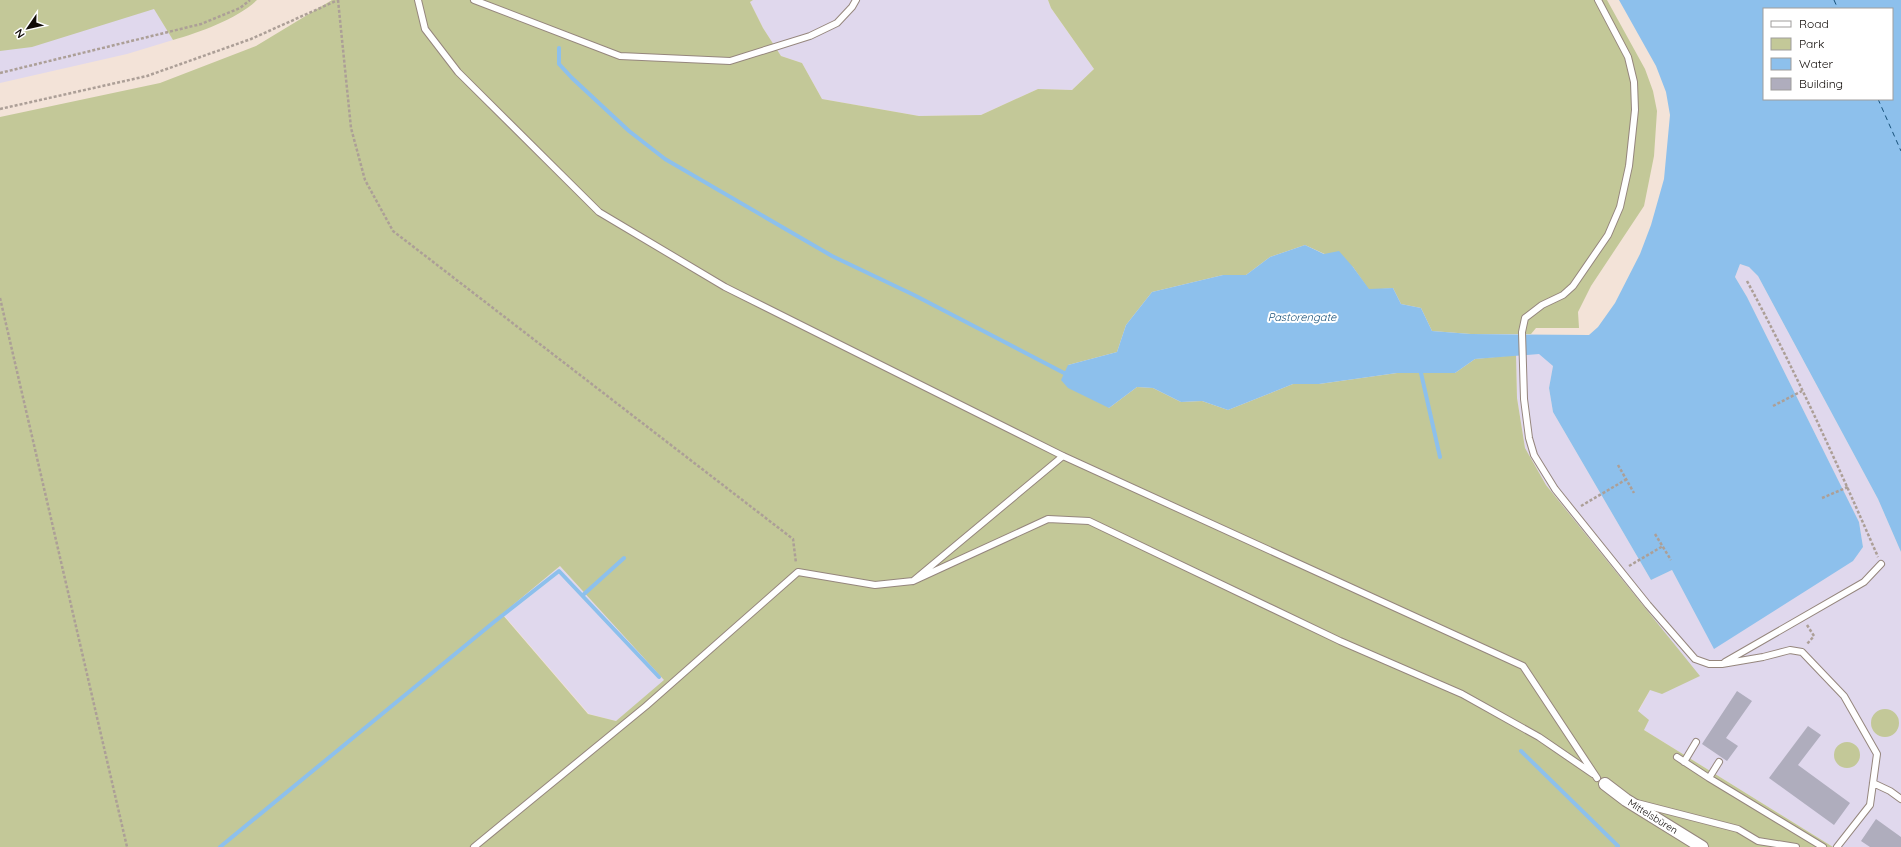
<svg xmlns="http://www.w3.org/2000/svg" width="1901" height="847" viewBox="0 0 1901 847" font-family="Quicksand,sans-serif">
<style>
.industrial{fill:#e0d8ed}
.green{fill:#c3c898;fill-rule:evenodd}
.water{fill:#8dc0ec;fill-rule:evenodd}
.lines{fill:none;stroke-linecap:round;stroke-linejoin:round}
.stream{stroke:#8dc0ec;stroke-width:4}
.ferry{stroke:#165079;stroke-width:1;stroke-dasharray:5 4;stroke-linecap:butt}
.building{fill:#afadbd}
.lane-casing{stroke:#95867d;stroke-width:8}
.street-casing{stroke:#95867d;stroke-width:14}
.path{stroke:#ac9f97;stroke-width:2.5;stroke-dasharray:3 2;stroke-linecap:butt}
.lane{stroke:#fff;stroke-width:6}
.street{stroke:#fff;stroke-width:12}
.labels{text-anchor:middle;stroke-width:4;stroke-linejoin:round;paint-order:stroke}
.street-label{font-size:10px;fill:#0f0a07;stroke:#fff}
.water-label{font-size:11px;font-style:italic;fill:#165079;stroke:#fff}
</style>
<rect width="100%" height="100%" fill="#f3e3d8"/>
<!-- industrial -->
<path class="industrial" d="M 0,0 L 149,0 L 173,40 L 127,54 L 0,83 Z
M 753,0 L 1048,0 L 1051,8 L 1094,69 L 1072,90 L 1038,89 L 981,115 L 919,116 L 822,99 L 802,63 L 781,56 L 763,28 L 750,2 Z
M 1740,264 L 1749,267 L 1758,276 L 1878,499 L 1901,552 L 1901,847 L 1833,847 L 1644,730 L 1638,712 L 1650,690 L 1620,578 L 1546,485 L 1525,448 L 1517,398 L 1516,355 L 1539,353 L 1553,366 L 1549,388 L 1553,412 L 1651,580 L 1672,570 L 1714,648 L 1852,561 L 1863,547 L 1859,522 L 1747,297 L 1735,277 Z
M 560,566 L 665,680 L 616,721 L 589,714 L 502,613 Z"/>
<!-- green -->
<path class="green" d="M 0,0 L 257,0 C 237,19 200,32 173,40 L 154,9 L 32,47 L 0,51 Z
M 332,0 L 753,0 L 750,2 L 763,28 L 781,56 L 802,63 L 822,99 L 919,116 L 981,115 L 1038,89 L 1072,90 L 1094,69 L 1051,8 L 1048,0 L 1607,0 L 1645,69 L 1653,91 L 1657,111 L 1654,156 L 1644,206 L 1591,286 L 1578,312 L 1579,328 L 1536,328 L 1531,334 L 1471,334 L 1432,331 L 1421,308 L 1401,304 L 1393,288 L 1369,290 L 1353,267 L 1305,245 L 1270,257 L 1246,275 L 1223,275 L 1152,292 L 1126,325 L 1117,352 L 1068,365 L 1109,408 L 1137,387 L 1153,388 L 1181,402 L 1202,401 L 1228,410 L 1293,384 L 1319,384 L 1397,373 L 1455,373 L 1475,359 L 1516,355 L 1517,398 L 1525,448 L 1546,485 L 1700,676 L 1662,694 L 1650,690 L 1638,711 L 1649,720 L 1644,730 L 1833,847 L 0,847 L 0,117 L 160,83 L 256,46 ZM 560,566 L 664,680 L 616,721 L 588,714 L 502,614 Z
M1871 723a14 14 0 1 1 28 0a14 14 0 1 1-28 0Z
M1834 755a13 13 0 1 1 26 0a13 13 0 1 1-26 0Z"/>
<!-- water -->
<path class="water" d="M 1619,0 L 1901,0 L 1901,552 L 1878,499 L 1758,276 L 1749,267 L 1740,264 L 1735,277 L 1747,297 L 1859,522 L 1863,547 L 1853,561 L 1714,649 L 1672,570 L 1651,580 L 1553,412 L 1549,388 L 1553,366 L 1539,354 L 1475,359 L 1455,373 L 1397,373 L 1319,384 L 1293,384 L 1228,410 L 1202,401 L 1181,402 L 1153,388 L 1137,387 L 1109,408 L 1068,388 L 1061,380 L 1068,365 L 1117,352 L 1126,325 L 1152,292 L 1223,275 L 1246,275 L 1270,257 L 1305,245 L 1324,254 L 1339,251 L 1353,267 L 1369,289 L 1393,288 L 1401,304 L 1421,308 L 1432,331 L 1471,334 L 1589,335 L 1598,327 L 1615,303 L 1640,254 L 1651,225 L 1664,179 L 1670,115 L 1666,92 L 1656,66 ZM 1764,9 L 1892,9 L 1892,99 L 1764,99 Z"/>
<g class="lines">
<!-- stream -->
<path class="stream" d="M 559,48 L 559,64 L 572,78 L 629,131 L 665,159 L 832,256 L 914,295 L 1064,373 L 1068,373
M 1421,373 L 1440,457
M 583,595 L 624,558
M 1521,751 L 1618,846 L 1617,847
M 220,847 L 494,622 L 559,571 L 659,677"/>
<!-- ferry -->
<path class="ferry" d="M 1834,0 L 1838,9
M 1878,99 L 1901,151"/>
</g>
<!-- building -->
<path class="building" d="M 1737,691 L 1752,701 L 1726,738 L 1738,746 L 1727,761 L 1702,744 Z
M 1808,726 L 1821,735 L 1798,765 L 1850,803 L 1834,825 L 1769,778 Z
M 1876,819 L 1901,837 L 1901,847 L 1870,847 L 1861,841 Z"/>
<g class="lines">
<defs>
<path id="lane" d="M 418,0 L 425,29 L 458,72 L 599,212 L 725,287 L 1063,456 L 1523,666 L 1597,778
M 474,0 L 620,56 L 730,61 L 810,36 L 837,23 L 852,7 L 856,0
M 1598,0 L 1628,57 L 1634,82 L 1635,110 L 1629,166 L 1620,207 L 1608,235 L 1573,286 L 1563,295 L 1542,305 L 1525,318 L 1522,332 L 1524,399 L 1529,438 L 1534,455 L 1555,489 L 1648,605 L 1695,659 L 1709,664 L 1722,664 L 1763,657 L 1790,650 L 1802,652 L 1844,696 L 1877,754 L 1870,805 L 1837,847
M 913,581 L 1048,519 L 1089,521 L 1340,641 L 1462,694 L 1539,737 L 1593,774
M 1725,662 L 1864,582 L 1881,564
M 1677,757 L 1709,778 L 1823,847
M 1684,762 L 1696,742
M 1709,778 L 1719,762
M 1873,783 L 1890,791 L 1901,799
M 1637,803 L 1738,829 L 1758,841 L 1796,847
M 474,847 L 646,706 L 798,572 L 875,585 L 913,581 L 1063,456"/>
<path id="street" d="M 1605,784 L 1626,800 L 1702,847"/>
</defs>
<!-- lane casing -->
<use href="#lane" class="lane-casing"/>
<!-- street casing -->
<use href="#street" class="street-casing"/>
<!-- path -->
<path class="path" d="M 338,0 L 351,128 L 365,180 L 393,231 L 793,539 L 796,563
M 0,73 L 201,24 L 240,8 L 250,0
M 0,109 L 147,76 L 251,39 L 338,0
M 1747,281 C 1795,370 1837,463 1878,557
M 0,298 L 127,847
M 1773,406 L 1802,391
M 1618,465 L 1634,493
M 1822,498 L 1848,487
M 1581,506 L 1627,479
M 1655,534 L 1671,560
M 1629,566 L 1663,546
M 1807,625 L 1814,636 L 1807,644"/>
<!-- lane -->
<use href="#lane" class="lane"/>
<!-- street -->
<use href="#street" class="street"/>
</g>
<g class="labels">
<!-- street labels -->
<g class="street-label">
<text transform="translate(1653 816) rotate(32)" y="4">Mittelsbüren</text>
</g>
<!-- water labels -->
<g class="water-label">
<text x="1302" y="321">Pastorengate</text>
</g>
</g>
<!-- legend -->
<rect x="1763" y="8" width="130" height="92" fill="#ffffff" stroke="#9f9d9c"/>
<rect x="1771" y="21" width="20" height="6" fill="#ffffff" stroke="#9f9d9c"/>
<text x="1799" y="28" font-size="12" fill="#0f0a07">Road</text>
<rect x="1771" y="38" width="20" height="12" fill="#c3c898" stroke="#9f9d9c"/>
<text x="1799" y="48" font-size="12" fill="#0f0a07">Park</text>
<rect x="1771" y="58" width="20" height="12" fill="#8dc0ec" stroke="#9f9d9c"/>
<text x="1799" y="68" font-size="12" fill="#0f0a07">Water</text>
<rect x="1771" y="78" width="20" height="12" fill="#afadbd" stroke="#9f9d9c"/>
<text x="1799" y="88" font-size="12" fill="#0f0a07">Building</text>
<!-- north arrow -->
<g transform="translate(28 28) rotate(236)" stroke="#ffffff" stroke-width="3" paint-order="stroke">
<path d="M0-3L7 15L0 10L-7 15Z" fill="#0f0a07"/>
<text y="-6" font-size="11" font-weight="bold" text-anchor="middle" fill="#0f0a07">N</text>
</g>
</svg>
